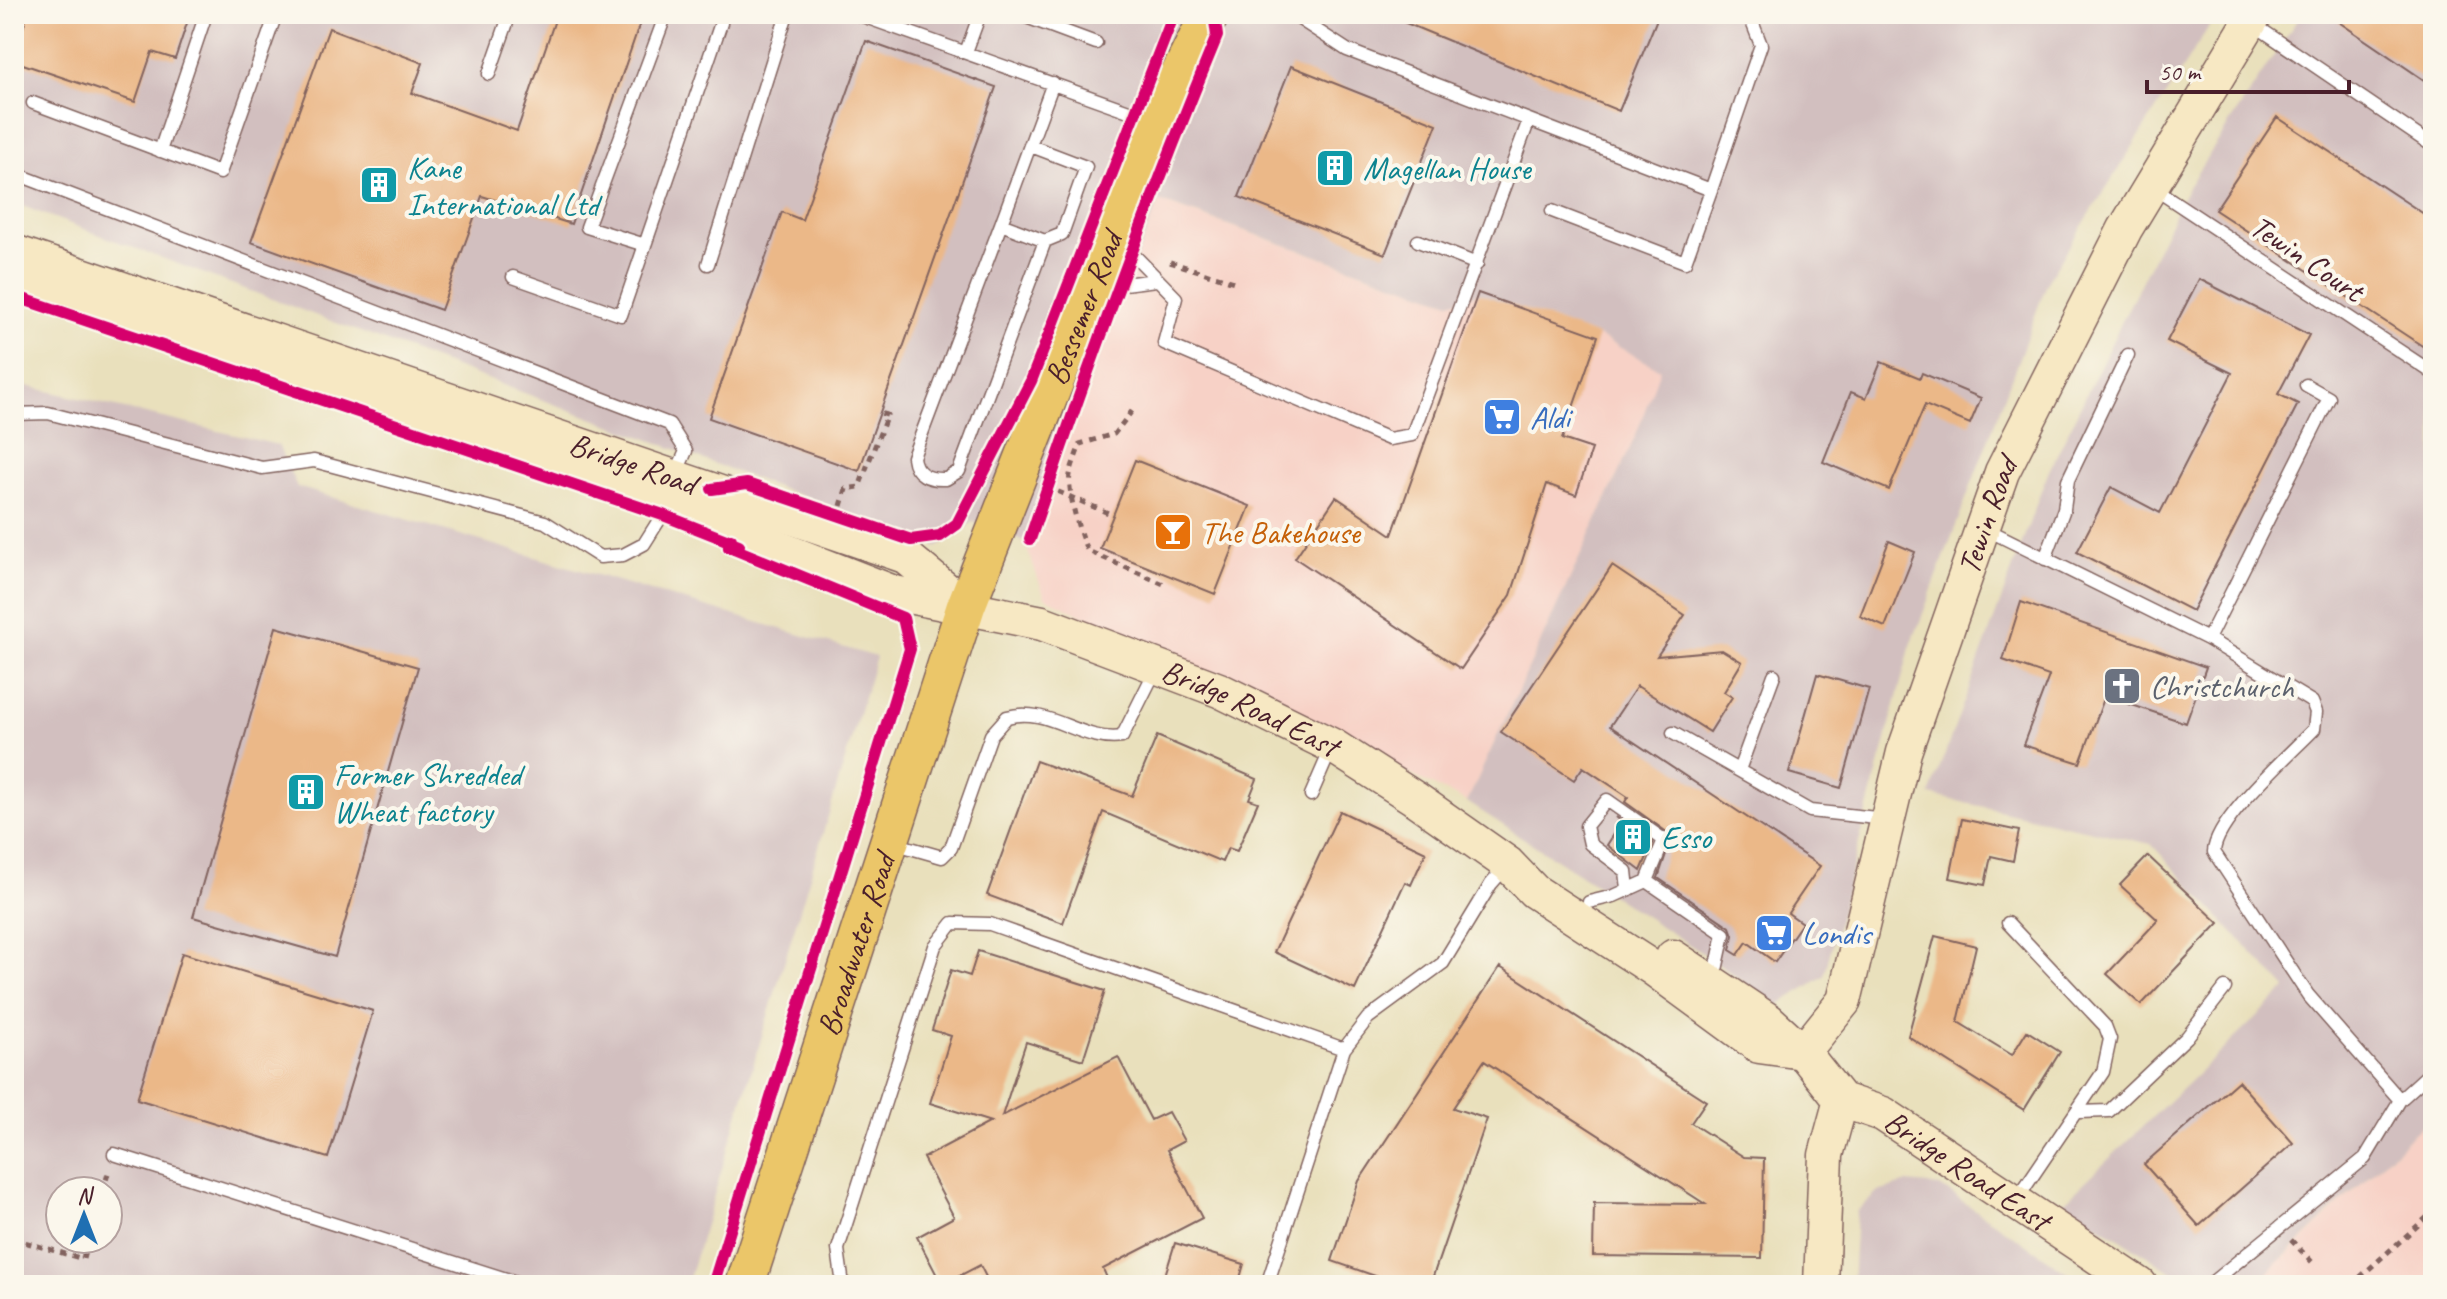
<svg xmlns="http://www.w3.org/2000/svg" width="2447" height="1299" font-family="Caveat,sans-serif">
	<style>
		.built { fill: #f7d1c6 }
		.industrial { fill: #d2bfbf; fill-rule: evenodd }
		.building { fill: #ebb888 }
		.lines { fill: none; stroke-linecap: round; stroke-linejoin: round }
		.lane-casing { stroke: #82635e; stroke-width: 15 }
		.secondary-casing { stroke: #82635e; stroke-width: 37 }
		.primary-casing { stroke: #82635e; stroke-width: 41 }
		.path { stroke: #82635e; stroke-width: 5; stroke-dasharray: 6 6; stroke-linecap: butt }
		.lane { stroke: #fff; stroke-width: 12 }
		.secondary { stroke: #f7e8c3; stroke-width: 34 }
		.primary { stroke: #ebc669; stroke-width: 38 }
		.cycleway-casing { stroke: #fbf7ec; stroke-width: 17 }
		.cycleway { stroke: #d6006c; stroke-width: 12 }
		.labels { text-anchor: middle; stroke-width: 8; stroke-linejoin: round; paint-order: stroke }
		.culture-label { font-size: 32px; fill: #0d838f; stroke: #fbf7ec; text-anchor: start }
		.street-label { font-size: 32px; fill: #4a1f2b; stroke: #fbf7ec }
		.shop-label { font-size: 32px; fill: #366cbe; stroke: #fbf7ec; text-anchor: start }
		.food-label { font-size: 32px; fill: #c56008; stroke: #fbf7ec; text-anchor: start }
		.worship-label { font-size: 32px; fill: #5b616d; stroke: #fbf7ec; text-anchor: start }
	</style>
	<rect width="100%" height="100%" fill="#fbf7ec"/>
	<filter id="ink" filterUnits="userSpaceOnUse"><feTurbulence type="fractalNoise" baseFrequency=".0125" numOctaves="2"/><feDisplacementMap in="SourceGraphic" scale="16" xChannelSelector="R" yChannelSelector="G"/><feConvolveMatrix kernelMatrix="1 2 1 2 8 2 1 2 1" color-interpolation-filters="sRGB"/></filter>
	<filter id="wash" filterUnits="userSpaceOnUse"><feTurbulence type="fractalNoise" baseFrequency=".006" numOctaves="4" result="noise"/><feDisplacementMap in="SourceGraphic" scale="32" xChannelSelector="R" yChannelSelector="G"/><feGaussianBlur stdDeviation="1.8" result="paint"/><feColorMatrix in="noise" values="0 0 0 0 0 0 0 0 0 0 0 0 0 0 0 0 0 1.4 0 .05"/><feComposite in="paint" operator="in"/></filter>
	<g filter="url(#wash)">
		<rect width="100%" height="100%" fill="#e9e0bc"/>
		<path class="built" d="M 1158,201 L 1450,302 L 1478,293 L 1598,336 L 1661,369 L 1636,435 L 1467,802 L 1045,597 L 1024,541 Z
			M 2433,1115 L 2433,1285 L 2254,1285 L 2301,1241 Z"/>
		<path class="industrial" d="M 14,14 L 2217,14 L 2049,278 L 1910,648 L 1824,976 L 1777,1006 L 1718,963 L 1467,802 L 1636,435 L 1660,369 L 1598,336 L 1479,293 L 1450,302 L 1159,201 L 1024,541 L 973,522 L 938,547 L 14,203 Z
			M 2301,14 L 2433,14 L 2433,1115 L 2254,1285 L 2194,1285 L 2063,1203 L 2286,989 L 2151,844 L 1930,795 L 2046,477 L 2186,190 Z
			M 14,383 L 278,445 L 297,487 L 876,657 L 687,1285 L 14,1285 ZM 60,1191 L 108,1191 L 108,1239 L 60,1239 Z
			M 1907,1183 L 1940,1186 L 2086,1285 L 1852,1285 L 1856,1212 L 1878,1192 Z"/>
		<g id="blocks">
			<path class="building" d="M 27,14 L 190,14 L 175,59 L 152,52 L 135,102 L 14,61 Z
				M 557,14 L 643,14 L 571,224 L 482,196 L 441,310 L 251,242 L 329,28 L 423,63 L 412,93 L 517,131 Z
				M 1384,14 L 1659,14 L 1619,111 Z
				M 2327,14 L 2433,14 L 2433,86 Z
				M 866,41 L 996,87 L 859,471 L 709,418 L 782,212 L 802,220 Z
				M 1291,66 L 1437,124 L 1385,254 L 1239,197 Z
				M 2277,117 L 2433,220 L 2433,353 L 2215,210 Z
				M 2199,279 L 2309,335 L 2278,394 L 2298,404 L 2192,611 L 2077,552 L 2111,487 L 2160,513 L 2232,373 L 2167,341 Z
				M 1478,293 L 1598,336 L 1562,439 L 1592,449 L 1576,495 L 1547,484 L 1511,595 L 1461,669 L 1295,558 L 1336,497 L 1392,535 Z
				M 1881,362 L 1920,378 L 1922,373 L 1981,398 L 1970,424 L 1925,405 L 1889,490 L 1823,462 L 1851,392 L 1866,398 Z
				M 1135,460 L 1250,506 L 1215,594 L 1100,548 Z
				M 1889,541 L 1915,552 L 1885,627 L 1860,616 Z
				M 1612,566 L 1685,615 L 1657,656 L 1722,650 L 1742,662 L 1724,692 L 1732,697 L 1710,732 L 1637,686 L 1610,726 L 1820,866 L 1788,913 L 1802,923 L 1775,962 L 1747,942 L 1738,955 L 1730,950 L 1733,935 L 1730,927 L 1658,878 L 1672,836 L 1625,802 L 1628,797 L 1583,767 L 1574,780 L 1501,732 Z
				M 2021,602 L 2206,667 L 2186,723 L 2105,696 L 2080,763 L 2023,745 L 2049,676 L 2003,660 Z
				M 276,627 L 418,667 L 335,957 L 193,917 Z
				M 1817,674 L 1869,689 L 1841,788 L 1789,773 Z
				M 1157,736 L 1257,779 L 1249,799 L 1258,802 L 1237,851 L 1228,848 L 1222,862 L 1103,812 L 1063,923 L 987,895 L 1036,761 L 1132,796 Z
				M 1340,811 L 1426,852 L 1411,885 L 1405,882 L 1355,990 L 1274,952 Z
				M 1616,817 L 1653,843 L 1641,871 L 1607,845 L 1622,822 Z
				M 1962,819 L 2019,831 L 2013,861 L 1991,856 L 1985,885 L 1950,878 Z
				M 2148,856 L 2219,923 L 2141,1005 L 2107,974 L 2158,920 L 2120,885 Z
				M 1935,936 L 1976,946 L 1958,1022 L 2012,1055 L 2027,1031 L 2060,1052 L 2024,1110 L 1908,1036 Z
				M 978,951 L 1105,991 L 1083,1060 L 1026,1042 L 1002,1116 L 1118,1057 L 1151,1120 L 1168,1112 L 1184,1141 L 1167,1150 L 1202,1218 L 1103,1269 L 1110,1285 L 990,1285 L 980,1265 L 942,1285 L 917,1237 L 954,1217 L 923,1158 L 991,1122 L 930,1103 L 951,1036 L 932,1030 L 951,970 L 970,976 Z
				M 182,953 L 373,1011 L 328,1158 L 137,1099 Z
				M 1500,967 L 1706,1101 L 1691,1123 L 1744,1157 L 1764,1158 L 1762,1258 L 1593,1256 L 1594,1203 L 1705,1204 L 1484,1061 L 1453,1108 L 1487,1119 L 1430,1285 L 1384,1285 L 1384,1279 L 1332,1261 L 1359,1181 Z
				M 2238,1081 L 2293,1143 L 2199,1226 L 2144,1164 Z
				M 1175,1243 L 1244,1264 L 1238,1285 L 1162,1285 Z"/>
		</g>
	</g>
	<g filter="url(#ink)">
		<use href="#blocks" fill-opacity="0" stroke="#82635e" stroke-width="2"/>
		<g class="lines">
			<g class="lane-casing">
				<path id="lane" d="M 666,14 L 587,227 L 645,245 L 721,23 L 719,14
					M 857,14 L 1154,120
					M 1018,14 L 1096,43
					M 1292,14 L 1347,50 L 1711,190 L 1761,45 L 1749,14
					M 2253,24 L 2433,146
					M 966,52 L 980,14
					M 489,74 L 510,14
					M 33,103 L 220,173 L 276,14
					M 1031,146 L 1086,167 L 1062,234 L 1045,241 L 1001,224 L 1053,83
					M 160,151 L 206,14
					M 14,173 L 669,424 L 686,451 L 675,476
					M 2152,187 L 2433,373
					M 1552,211 L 1685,262 L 1711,190
					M 1001,224 L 913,457 C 915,475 929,480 946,479 L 959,471 L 1045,241
					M 1120,233 L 1132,253 L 1176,298 L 1164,343 L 1389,439 L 1412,435 L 1529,120
					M 1418,241 L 1477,264
					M 708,264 L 787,14
					M 513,277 L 621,315 L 645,245
					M 1100,287 L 1156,280
					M 14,414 L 48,413 L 262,468 L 314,461 L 545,522 L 600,557 L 623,555 L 644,544 L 666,509
					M 1986,529 L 2208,639 L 2312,702 L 2316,712 L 2314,729 C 2290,754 2215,820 2214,852 L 2308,995 L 2400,1100
					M 2045,559 L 2064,509 L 2068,480 L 2128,355
					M 2208,639 L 2329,398 L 2306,385
					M 1673,733 L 1810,811 L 1886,819
					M 1739,770 L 1774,675
					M 1311,795 L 1331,749
					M 893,843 L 942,857 L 951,848 L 991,735 L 1007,717 C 1048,705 1081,743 1122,737 L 1157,667
					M 1628,889 L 1626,871 L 1590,844 L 1586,826 L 1607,800 L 1664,840 L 1647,881
					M 1589,902 L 1614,896 L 1647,881 L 1724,934 L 1714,979
					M 2008,923 L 2105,1026 L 2110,1039 L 2103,1072 L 2017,1199
					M 2079,1112 L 2109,1111 L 2187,1037 L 2225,988
					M 114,1154 L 525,1285
					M 843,1285 L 838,1249 L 935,946 L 953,923 L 990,924 L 1344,1049
					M 1267,1285 L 1344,1049 L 1368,1018 L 1443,963 L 1491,884 L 1506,867
					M 2209,1285 L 2365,1158 L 2400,1100 L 2433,1070"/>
			</g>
			<g class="secondary-casing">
				<g id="secondary">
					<path id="s1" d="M 14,252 L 905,556 L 962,603"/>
					<path id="s2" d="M 14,280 L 668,505 L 894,593 L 1042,623 L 1219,690 L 1333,746 L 1414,798 L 1508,864 L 1534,891 L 1654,969 L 1759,1046 L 1803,1052"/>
					<path id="s3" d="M 1673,957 L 1769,1021 L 1803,1052 L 1841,1100 L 1883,1114 L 2140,1285"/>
					<path id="s4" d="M 1803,1052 L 1844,1001 L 1904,752 L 2002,472 L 2125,229 L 2255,14"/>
					<path d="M 1821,1285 L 1826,1155 L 1841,1100"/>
				</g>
			</g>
			<g class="primary-casing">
				<g id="primary">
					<path id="s5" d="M 745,1285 L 966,606 L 1157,121 L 1210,14"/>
				</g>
			</g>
			<path class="path" d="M 1170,262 L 1234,282
				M 1132,411 L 1114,434 L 1080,444 C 1077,454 1072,465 1070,475 C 1067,489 1080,539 1088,551 L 1166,585
				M 1047,487 L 1113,515
				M 841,506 L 846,489 L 859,487 L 887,415 L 880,413
				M 103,1191 L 109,1170
				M 14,1239 L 83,1259 L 88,1239
				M 2291,1240 L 2314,1264
				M 2351,1285 L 2433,1212"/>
			<use href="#lane" class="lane"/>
			<use href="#secondary" class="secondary"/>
			<use href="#primary" class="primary"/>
			<g class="cycleway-casing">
				<path id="cycleway" d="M 14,296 L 663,515 L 739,545
					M 712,489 L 747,484 L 911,540 L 940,536 L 957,524 L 1031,381 L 1174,14
					M 1030,539 C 1087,369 1148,202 1217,36 L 1214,14
					M 713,1285 L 910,649 L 903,618 L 729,547 L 731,539"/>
			</g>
			<use href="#cycleway" class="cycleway"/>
		</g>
	</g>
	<defs>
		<g id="building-square" transform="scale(2)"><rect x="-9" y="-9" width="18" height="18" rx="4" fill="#0f9aa8" stroke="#fbf7ec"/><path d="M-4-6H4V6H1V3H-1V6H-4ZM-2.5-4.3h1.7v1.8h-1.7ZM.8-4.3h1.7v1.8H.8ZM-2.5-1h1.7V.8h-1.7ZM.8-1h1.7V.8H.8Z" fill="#fff"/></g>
		<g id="supermarket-square" transform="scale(2)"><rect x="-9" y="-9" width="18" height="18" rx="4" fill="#3f7fe0" stroke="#fbf7ec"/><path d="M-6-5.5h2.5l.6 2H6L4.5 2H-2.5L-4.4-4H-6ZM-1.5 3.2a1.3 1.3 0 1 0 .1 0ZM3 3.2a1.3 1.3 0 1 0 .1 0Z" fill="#fff"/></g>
		<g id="bar-square" transform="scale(2)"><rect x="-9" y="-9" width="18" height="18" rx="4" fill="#e8710a" stroke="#fbf7ec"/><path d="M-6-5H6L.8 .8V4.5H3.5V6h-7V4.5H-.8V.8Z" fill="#fff"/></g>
		<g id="church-square" transform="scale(2)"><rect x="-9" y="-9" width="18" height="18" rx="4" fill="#6b7280" stroke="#fbf7ec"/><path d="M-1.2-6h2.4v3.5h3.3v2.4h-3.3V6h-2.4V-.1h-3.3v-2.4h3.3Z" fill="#fff"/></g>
	</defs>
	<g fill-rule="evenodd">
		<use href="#building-square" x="1335" y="168"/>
		<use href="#building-square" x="379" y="185"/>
		<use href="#supermarket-square" x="1502" y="417"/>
		<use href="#bar-square" x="1173" y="532"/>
		<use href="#church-square" x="2122" y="686"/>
		<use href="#building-square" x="306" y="792"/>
		<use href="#building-square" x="1633" y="837"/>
		<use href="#supermarket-square" x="1774" y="933"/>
	</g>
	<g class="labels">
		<g class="culture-label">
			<text x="407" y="178">Kane<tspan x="407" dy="37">International Ltd</tspan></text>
			<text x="1363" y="179">Magellan House</text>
			<text x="334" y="785">Former Shredded<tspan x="334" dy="37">Wheat factory</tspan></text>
			<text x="1661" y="848">Esso</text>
		</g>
		<g class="street-label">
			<text transform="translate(2307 258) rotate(34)" y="11">Tewin Court</text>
			<text dy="11" stroke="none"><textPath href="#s5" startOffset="1034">Bessemer Road</textPath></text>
			<text dy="11" stroke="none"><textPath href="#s1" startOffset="654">Bridge Road</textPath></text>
			<text dy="11" stroke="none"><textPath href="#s4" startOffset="572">Tewin Road</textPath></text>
			<text dy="11" stroke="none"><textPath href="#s2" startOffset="1310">Bridge Road East</textPath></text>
			<text dy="11" stroke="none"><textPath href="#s5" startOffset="358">Broadwater Road</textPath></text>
			<text dy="11" stroke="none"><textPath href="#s3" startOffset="368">Bridge Road East</textPath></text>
		</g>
		<g class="shop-label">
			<text x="1530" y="428">Aldi</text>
			<text x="1802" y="944">Londis</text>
		</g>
		<g class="food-label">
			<text x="1201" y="543">The Bakehouse</text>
		</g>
		<g class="worship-label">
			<text x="2150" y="697">Christchurch</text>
		</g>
	</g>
	<rect width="2447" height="1299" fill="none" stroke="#fbf7ec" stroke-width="48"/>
	<g transform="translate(84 1215)"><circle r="38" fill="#fbf7ec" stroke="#b4a19f" stroke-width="2"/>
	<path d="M0-6L14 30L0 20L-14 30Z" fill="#1f6fb2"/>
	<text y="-12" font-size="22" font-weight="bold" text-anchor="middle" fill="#4a1f2b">N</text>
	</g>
	<path d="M2147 80v12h202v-12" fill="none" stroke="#4a1f2b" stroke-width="4"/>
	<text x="2159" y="80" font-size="24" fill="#4a1f2b" stroke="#fbf7ec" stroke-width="6" paint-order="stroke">50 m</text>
</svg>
